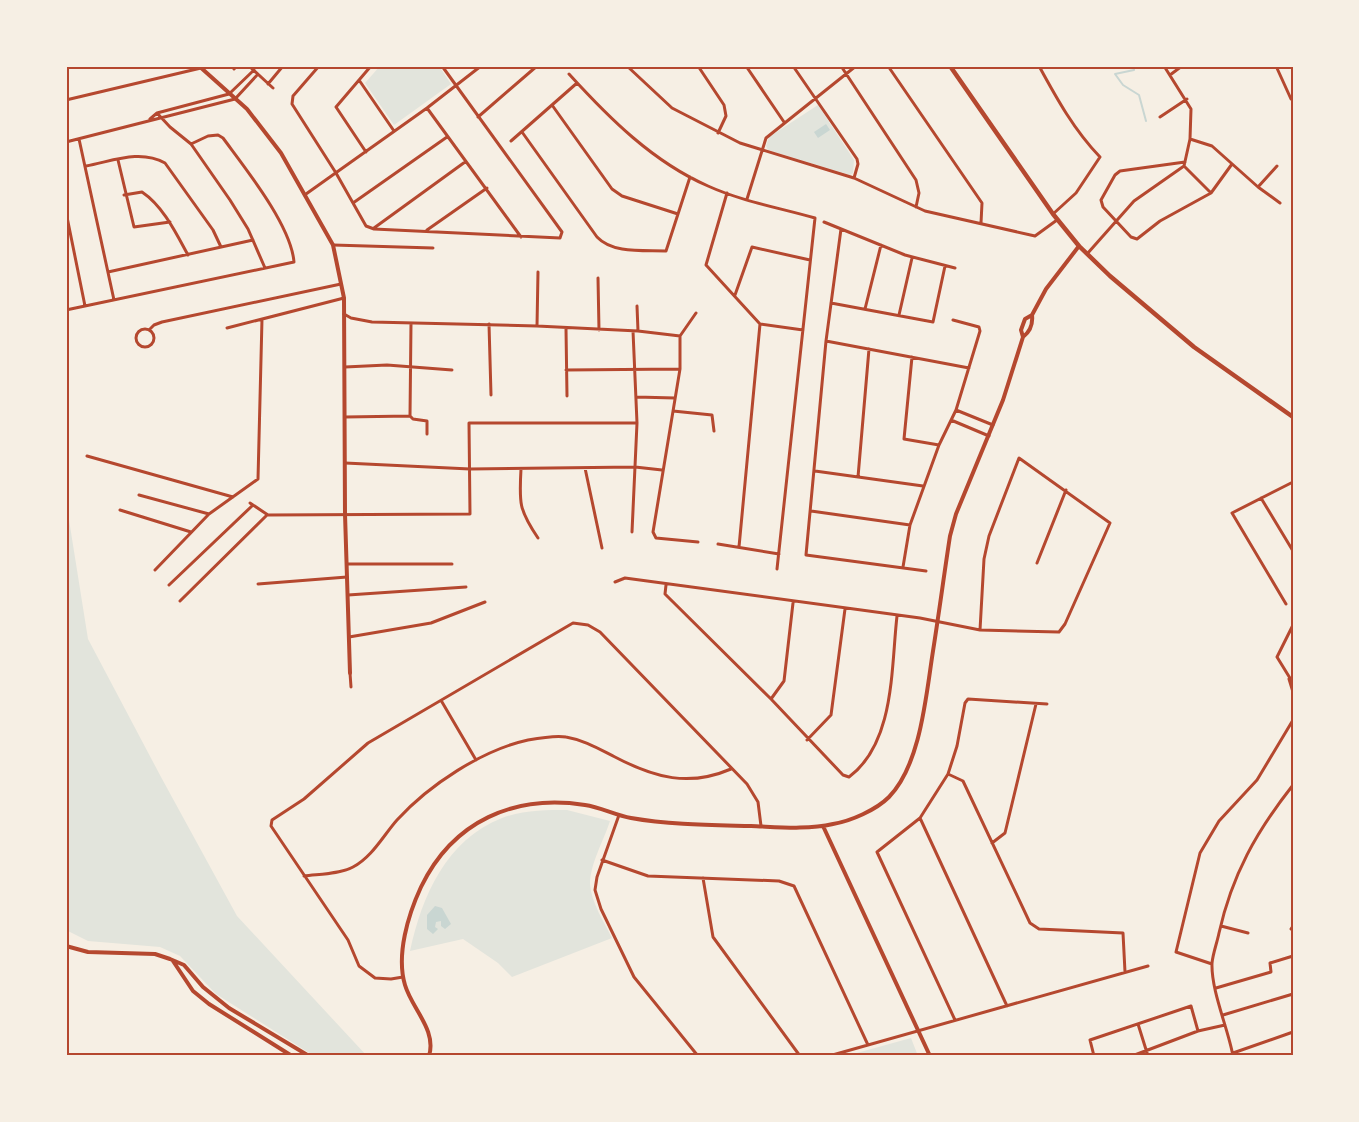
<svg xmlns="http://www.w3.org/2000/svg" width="1359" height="1122" font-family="'Zilla Slab',serif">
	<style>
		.green { fill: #e2e4dc }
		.water { fill: #c9d6d2 }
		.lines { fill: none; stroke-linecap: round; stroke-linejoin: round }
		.stream { stroke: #c9d6d2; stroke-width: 2 }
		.minor { stroke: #b5482f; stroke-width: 3 }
		.tertiary { stroke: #b5482f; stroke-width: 4 }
		.secondary { stroke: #b5482f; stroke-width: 4.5 }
		.neatline { fill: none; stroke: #b5482f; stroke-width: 2 }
	</style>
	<rect width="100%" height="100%" fill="#f6efe4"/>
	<path class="green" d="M 380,66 L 439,66 L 451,84 L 394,125 L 365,83 Z
		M 818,105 L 854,160 L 853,173 L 850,175 L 768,150 L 766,146 L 769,137 Z
		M 66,501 L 88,639 L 161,777 L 237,916 L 367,1056 L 314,1056 L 216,994 L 180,956 L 160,947 L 88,941 L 66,930 Z
		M 567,810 L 610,821 C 604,840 590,864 590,884 C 591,902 604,922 612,938 L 512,977 L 498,963 L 463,939 L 410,951 C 422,896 446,840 502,818 C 523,810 546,810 567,810 Z
		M 911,1038 L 918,1056 L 846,1056 Z"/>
	<path class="water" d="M 826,124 L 830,130 L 818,138 L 814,132 Z
		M 435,906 L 442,908 L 451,924 L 445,929 L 441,926 L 441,921 L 436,922 L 435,927 L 438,929 L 433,934 L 427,929 L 427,915 Z"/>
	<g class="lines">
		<path class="stream" d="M 1134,66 L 1134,70 L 1115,74 L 1123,85 L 1139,95 L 1146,121"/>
		<path class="minor" d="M 249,66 L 273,88
			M 319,66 L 293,96 L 292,104 L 336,173 L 366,226 L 374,229 L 560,238 L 562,232 L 442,66
			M 627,66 L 672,108 L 740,143 L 854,178 L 925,211 L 1035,236 L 1057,220
			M 698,66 L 724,105 L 726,116 L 718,133
			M 746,66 L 784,122
			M 793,66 L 857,159 L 858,164 L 854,178
			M 841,66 L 916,180 L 919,193 L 916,207
			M 888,66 L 982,203 L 981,223
			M 1039,66 C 1057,99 1074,130 1100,157 L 1076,193 L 1053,214
			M 1276,66 L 1291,99
			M 234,69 L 237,66
			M 569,74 C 609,118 653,162 708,186 C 741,201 780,208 815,218 L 777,569
			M 1170,75 L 1182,66
			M 359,80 L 394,131
			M 268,84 L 283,66
			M 66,100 L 201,68
			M 552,105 L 612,189 L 622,196 L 678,214
			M 427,108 L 521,237
			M 157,113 L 170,127 L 191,144 L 230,200 L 248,229 L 265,268
			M 478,117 L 537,66
			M 1160,117 L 1187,99
			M 150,119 L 157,113 L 229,94 L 254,70
			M 522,132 L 597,237 C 613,254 644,250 666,251 L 690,177
			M 79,139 L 114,300
			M 1190,139 L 1212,146 L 1258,187 L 1280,203
			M 511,141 L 577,83
			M 66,142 L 235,99 L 258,74
			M 366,152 L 336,107 L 371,66
			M 118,160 L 134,227 L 170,222
			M 1185,162 L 1120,171 L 1115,175 L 1101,200 L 1103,207 L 1131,237 L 1137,239 L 1160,221 L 1211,193 L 1232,164
			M 86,166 C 113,161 140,149 165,163 L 213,230 L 221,247
			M 1184,166 L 1210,192
			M 1258,187 L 1277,166
			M 727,193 L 706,265 L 760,324 L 739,547
			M 306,194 L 427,108 L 481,66
			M 124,195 L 142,192 C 163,206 176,233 188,255
			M 747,199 L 766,138 L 856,66
			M 353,203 L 447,137
			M 66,212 L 85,306
			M 824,222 L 905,255 L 955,268
			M 374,228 L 465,162
			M 841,229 L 826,341 L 806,555 L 926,571
			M 427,230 L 487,188
			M 333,245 L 433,248
			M 1087,254 L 1134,201 L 1184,166 L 1190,139 L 1191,109 L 1164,66
			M 108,272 L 253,240
			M 598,278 L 599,330
			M 735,295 L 752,247 L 810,260
			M 831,303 L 933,322 L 945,266
			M 637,306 L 638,331
			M 865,309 L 881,245
			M 66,310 L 294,262 C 291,225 245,168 223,138 L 218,135 L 208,136 L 191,144
			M 696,313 L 680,336 L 680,369 L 653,532 L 656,538 L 698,542
			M 344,314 L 351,318 L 372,322 L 537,326 L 638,331 L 680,336
			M 899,315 L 912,258
			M 489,324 L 491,395
			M 760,324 L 803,330
			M 537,326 L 538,272
			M 227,328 L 344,298
			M 566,329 L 567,396
			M136 338a9 9 0 1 1 18 0a9 9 0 1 1-18 0Z
			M 149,330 L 154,325 L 162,322 L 341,284
			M 826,341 L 969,368
			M 912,357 L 904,439 L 939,445
			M 345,367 L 387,365 L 452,370
			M 566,370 L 680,369
			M 636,397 L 675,398
			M 956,410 L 993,425
			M 673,411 L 712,415 L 714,431
			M 410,416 L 411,323
			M 345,417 L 410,416 L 413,419 L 427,421 L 427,434
			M 951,420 L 989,436
			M 87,456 L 233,497
			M 345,463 L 470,469 L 635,467 L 662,470
			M 585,468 L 602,548
			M 521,469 C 519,503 519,510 538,538
			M 815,471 L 923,486
			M 858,477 L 869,349
			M 139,495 L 209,514
			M 1261,498 L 1293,551
			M 250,503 L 268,515 L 470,514 L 469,423 L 637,423
			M 120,510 L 191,532
			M 811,511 L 910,525
			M 632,532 L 637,423 L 633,331
			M 718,544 L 779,554
			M 1037,563 L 1066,490
			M 347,564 L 452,564
			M 903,567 L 910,525 L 939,445 L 956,410 L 980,331 L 979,327 L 953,320
			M 155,570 L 209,514 L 258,479 L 262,319
			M 615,582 L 625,578 L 920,618 L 980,630 L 1059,632 L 1065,624 L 1110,523 L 1019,458 L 989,536 L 984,559 L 980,630
			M 258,584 L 347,577
			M 169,585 L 253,505
			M 666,585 L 665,594 L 771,699 L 843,775 L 849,777 C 895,743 891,668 897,616
			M 348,595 L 466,587
			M 180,601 L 267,515
			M 1286,604 L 1232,513 L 1293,482
			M 1293,625 L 1277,657 L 1293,683
			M 349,637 L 431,623 L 485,602
			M 350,673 L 351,687
			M 1289,679 L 1293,692
			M 771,699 L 784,681 L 793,603
			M 442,702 L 476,760
			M 807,740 L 831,715 L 845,609
			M 948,774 L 963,781 L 1030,923 L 1039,929 L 1123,933 L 1125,972
			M 619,815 L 597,877 L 595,890 L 601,909 L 634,977 L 698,1056
			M 920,818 L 1007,1006
			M 992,843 L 1005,833 L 1036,704
			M 602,860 L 648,876 L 779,881 L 794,886 L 868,1045
			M 304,876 C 319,874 340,874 353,867 C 372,857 383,836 397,820 C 429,785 482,750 528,740 C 539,738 556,735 566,737 C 584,740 599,749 615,757 C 655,778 689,787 731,769
			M 703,878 L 713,937 L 800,1056
			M 1221,926 L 1248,933
			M 1291,929 L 1293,926
			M 1212,964 L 1176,952 L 1200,853 L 1219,821 L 1257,780 L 1293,720
			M 403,977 L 391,979 L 375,978 L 359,966 L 348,940 L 271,826 L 272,820 L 304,799 L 368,743 L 573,623 L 588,625 L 600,632 L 747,784 L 758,802 L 761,826
			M 1216,988 L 1271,972 L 1270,963 L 1293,956
			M 1223,1015 L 1293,994
			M 955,1020 L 877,852 L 920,818 L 948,774 L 957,746 L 965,703 L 968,699 L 1047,704
			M 1138,1024 L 1148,1056
			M 1233,1053 L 1293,1032
			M 829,1056 L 1148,966
			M 1094,1056 L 1090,1040 L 1191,1006 L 1198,1031
			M 1132,1056 L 1198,1031 L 1225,1025
			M 1233,1056 C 1228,1028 1211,991 1212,963 C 1213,953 1217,943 1219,933 C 1232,875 1256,832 1293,785"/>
		<path class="tertiary" d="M 199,66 L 247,109 L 281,153 L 333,245 L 344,298 L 345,514 L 350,673
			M 1023,337 L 1021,330 L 1025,319 L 1032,315 L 1046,289 L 1079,246
			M 823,826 L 930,1056
			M 66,946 L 88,952 L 155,954 L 170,959 L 184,965 L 203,987 L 229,1008 L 309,1056
			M 173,961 L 193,991 L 209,1004 L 292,1056
			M 429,1056 C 437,1030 412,1009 405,985 C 396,955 408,915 421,887 C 453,821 514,794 585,805 C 600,807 615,815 631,818 C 670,825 712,825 751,826 C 778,827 807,830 833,824 C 851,821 876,810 889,797 C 921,764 926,695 933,651 C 939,613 944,575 950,536 L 956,514 L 1003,400 L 1023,337 C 1031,331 1033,324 1032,315"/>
		<path class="secondary" d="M 950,66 L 1053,214 L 1079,246 L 1110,276 L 1194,347 L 1293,417"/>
	</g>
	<rect width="1359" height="1122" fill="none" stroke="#f6efe4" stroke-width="135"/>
	<rect x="68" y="68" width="1224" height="986" class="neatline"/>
</svg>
